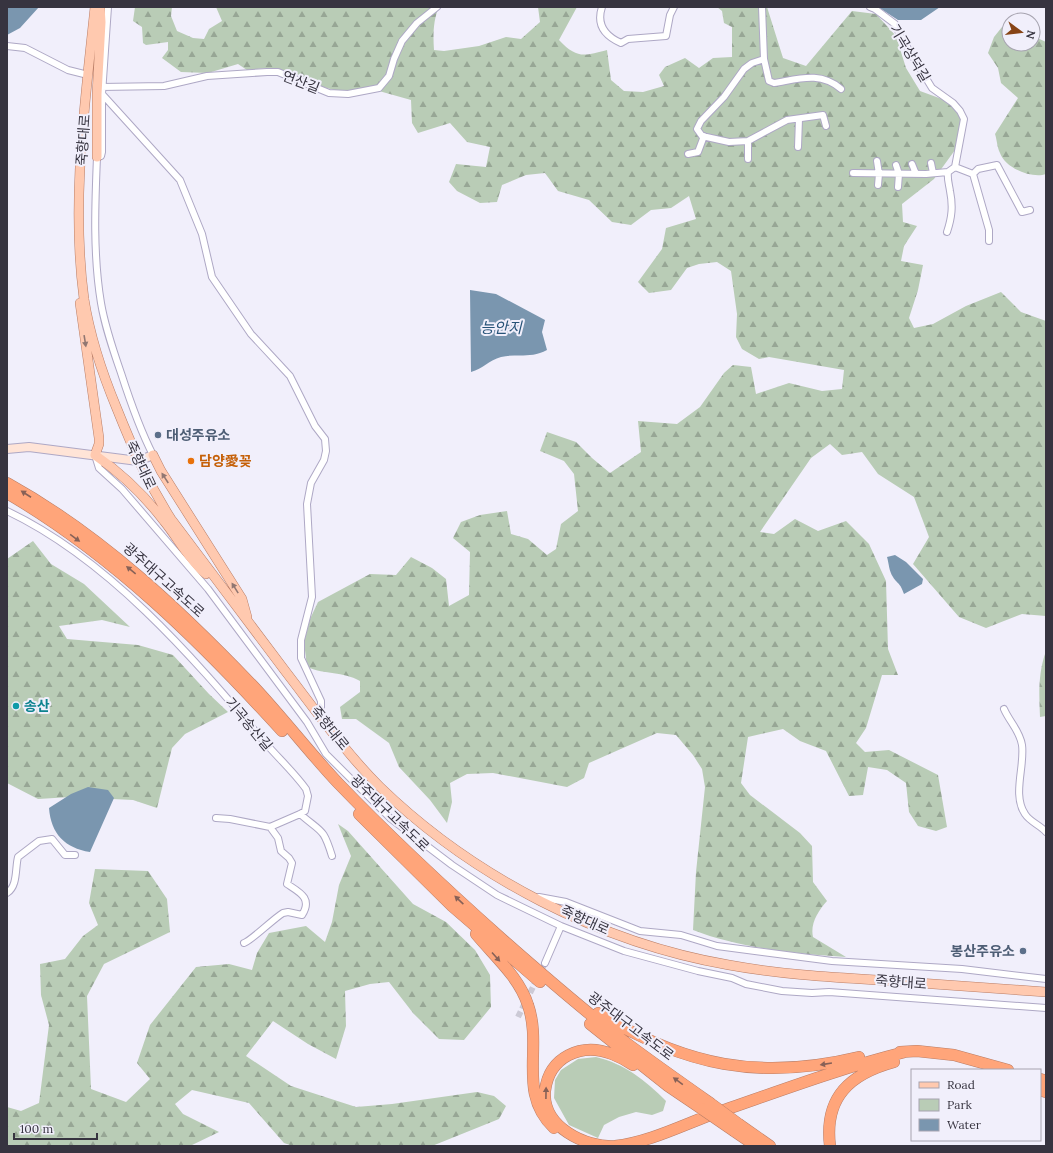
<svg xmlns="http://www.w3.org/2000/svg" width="1053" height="1153" font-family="Lora,'Noto Sans KR',serif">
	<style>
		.green { fill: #b9ccb6 }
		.forest { fill: url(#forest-firs) }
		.water { fill: #7a96af }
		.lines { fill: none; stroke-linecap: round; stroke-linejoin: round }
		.street-tunnel { stroke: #cccad6; stroke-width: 6; stroke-dasharray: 6 3; stroke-linecap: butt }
		.street-casing { stroke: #aea8c5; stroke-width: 8 }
		.secondary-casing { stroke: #aea8c5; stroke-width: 10 }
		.primary-casing { stroke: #b97d66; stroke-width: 10 }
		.highway-casing { stroke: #b97d66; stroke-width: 12 }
		.street { stroke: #fff; stroke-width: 6 }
		.secondary { stroke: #ffe4d7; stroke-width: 8 }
		.primary { stroke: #ffc9af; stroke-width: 9 }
		.highway { stroke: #ffa57a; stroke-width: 11 }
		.highway-bridge-casing { stroke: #b97d66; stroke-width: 12; stroke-linecap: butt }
		.highway-bridge { stroke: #ffa57a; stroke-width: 11 }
		.oneway { fill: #917772 }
		.oneway2 { fill: #876157 }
		.service-dot { fill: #5c6f8a; stroke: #f1effb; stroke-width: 1.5 }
		.food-dot { fill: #e8710a; stroke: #f1effb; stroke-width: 1.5 }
		.culture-dot { fill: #0f9aa8; stroke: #f1effb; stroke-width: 1.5 }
		.labels { text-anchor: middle; stroke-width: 4; stroke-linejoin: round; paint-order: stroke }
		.street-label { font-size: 14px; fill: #373440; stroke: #f1effb }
		.service-label { font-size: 14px; font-weight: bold; fill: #4e5e75; stroke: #f1effb; text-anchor: start }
		.food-label { font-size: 14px; font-weight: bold; fill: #c56008; stroke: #f1effb; text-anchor: start }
		.culture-label { font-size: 14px; font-weight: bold; fill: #0d838f; stroke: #f1effb; text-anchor: start }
		.water-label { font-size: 15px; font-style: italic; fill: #275378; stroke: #f1effb }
	</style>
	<defs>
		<pattern id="forest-firs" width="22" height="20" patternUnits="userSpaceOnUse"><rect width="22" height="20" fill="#b9ccb6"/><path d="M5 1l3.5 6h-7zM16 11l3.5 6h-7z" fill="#97a695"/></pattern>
	</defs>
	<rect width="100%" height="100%" fill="#f1effb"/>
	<path class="green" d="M 596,1057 C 625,1064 645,1080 666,1101 L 663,1111 L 652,1115 L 636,1112 L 619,1117 L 604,1125 L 598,1138 L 569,1125 L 554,1098 L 555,1080 L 561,1070 L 578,1059 Z"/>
	<path class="forest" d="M 135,7 L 172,7 L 171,16 L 177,31 L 193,38 L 204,39 L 209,29 L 222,21 L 216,7 L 439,7 C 433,20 433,36 434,50 L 444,51 L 479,46 L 506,37 L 521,39 L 540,22 L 538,7 L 577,7 L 559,40 C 577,59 584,56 607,50 L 611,80 L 624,91 L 643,92 L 664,86 L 659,75 L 665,67 L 685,58 L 699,68 L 713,58 L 732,57 L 732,27 L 724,23 L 722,11 L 717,7 L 767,7 L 783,58 L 806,66 L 852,11 L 876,14 L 896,36 L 906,68 L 920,91 L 950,102 L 962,120 L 955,150 L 934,179 L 902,204 L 903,222 L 917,226 L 904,246 L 901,261 L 923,265 L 918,290 L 909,318 L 914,328 L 933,324 L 966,306 L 1001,292 L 1021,312 L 1046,321 L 1046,616 L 1022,614 L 986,628 L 959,617 L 913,564 L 929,537 L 914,497 L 878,474 L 862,452 L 842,455 L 830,444 L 811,458 L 760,532 L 774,534 L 795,519 L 818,531 L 846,521 L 869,544 L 886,581 L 888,649 L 898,675 L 882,675 L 866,728 L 856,743 L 865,752 L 889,750 L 938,775 L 947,827 L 936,831 L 918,826 L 909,812 L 906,783 L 887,770 L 868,767 L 863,795 L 849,796 L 826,751 L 800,741 L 783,729 L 748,737 L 741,783 L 750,795 L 800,833 L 812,846 L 813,882 L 827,901 C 818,911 810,924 813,937 L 846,957 C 797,954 739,948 693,930 L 696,872 L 705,787 L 702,769 L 693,755 L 676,735 L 657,733 L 589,763 L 584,778 L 567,787 L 493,773 L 467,774 L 450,783 L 452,802 L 447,823 L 430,800 L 399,767 L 389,743 L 356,719 L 342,719 L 340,707 L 360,692 L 360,681 C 342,671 326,675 307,667 L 304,642 L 310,619 L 318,602 L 370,574 L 396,575 L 411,557 L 432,568 L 446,579 L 449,606 L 469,595 L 470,552 L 453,538 L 461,522 L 480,515 L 507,511 L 511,534 L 528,539 L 547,555 L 556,549 L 561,524 L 578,511 L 574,474 L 564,461 L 540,451 L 547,432 L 576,442 L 592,458 L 610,473 L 641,452 L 638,421 L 677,424 L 700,407 L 724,373 L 733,365 L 751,367 L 756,394 L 789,383 L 822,391 L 842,389 L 844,370 L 769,357 L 759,359 L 742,349 L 736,337 L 737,314 L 731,271 L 717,262 L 699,264 L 687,268 L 671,290 L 649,293 L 638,282 L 662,249 L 666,228 L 696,219 L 689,196 L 671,208 L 651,210 L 631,225 L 612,222 L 589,200 L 558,191 L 545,173 L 526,175 L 502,185 L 497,202 L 480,203 L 457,191 L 449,182 L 456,164 L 486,167 L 490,147 L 467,142 L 450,123 L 418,133 L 412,123 L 411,100 L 379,91 L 334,90 L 316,85 L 300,75 L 268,68 L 247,70 L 238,64 L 208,73 L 181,72 L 162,58 L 168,50 L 168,42 L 146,45 L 143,43 L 142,27 L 133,21 Z
		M 1002,27 L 1009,29 L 1009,44 L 1033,44 L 1033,36 L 1046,42 L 1046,174 C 1032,179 1005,168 1000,153 C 997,147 997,140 995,134 L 1018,98 L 1001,83 L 998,68 L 988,53 L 994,37 Z
		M 33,541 L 51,564 L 84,584 L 130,627 L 102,620 L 59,626 L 67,639 L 138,645 L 173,655 L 209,694 L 228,712 L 185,734 L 172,748 L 157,808 L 133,800 L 71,797 L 38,799 L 7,783 L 7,559 Z
		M 1046,651 L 1046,716 L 1040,717 C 1039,694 1038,673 1046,651 Z
		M 338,824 L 348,831 L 413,904 L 446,922 L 475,950 L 490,975 L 491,1007 L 464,1040 L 439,1039 L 413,1013 L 389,982 L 370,984 L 345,991 L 346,1026 L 336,1059 L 308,1044 L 273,1021 L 246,1056 L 291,1086 L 356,1107 L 392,1104 L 477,1092 L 494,1096 L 506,1106 L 499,1119 L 432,1146 L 293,1146 L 284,1143 L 249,1103 L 192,1090 L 175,1104 L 183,1114 L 219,1132 L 190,1146 L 7,1146 L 7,1107 L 21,1111 L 39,1103 L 49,1025 L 41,995 L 40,964 L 65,959 L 83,936 L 98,925 L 89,903 L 95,869 L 148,871 L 167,899 L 170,932 L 104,964 L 87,996 L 91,1089 L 126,1102 L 150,1079 L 137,1063 L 150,1025 L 196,967 L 229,964 L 252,970 L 257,953 L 269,933 L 306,926 L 325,942 L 332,922 L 339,885 L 351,856 Z"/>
	<path class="water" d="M 7,7 L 39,7 L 20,28 L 7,35 Z
		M 878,7 L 940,7 L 921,20 L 898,20 Z
		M 470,290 L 496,294 L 545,320 L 542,332 L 547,350 C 531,359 518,353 501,357 C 489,360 483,369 471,372 Z
		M 895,555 L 906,562 L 923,579 L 922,584 L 904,594 C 900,582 898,585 893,577 C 889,571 889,564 887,557 Z
		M 88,787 L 108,790 L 114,798 L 90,852 C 65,848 51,834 49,808 L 71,794 Z"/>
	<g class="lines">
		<path class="street-tunnel" d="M 518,1017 L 545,963"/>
		<g class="street-casing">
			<path id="street" d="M 108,7 L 102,94 L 102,152 L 101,156 L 97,157 C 95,205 93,255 101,303 C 105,327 113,350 121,373 C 130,401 139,428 153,455
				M 602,7 C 596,25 605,36 621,43 L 628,39 L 666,36 L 670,15 L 674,7
				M 762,7 L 764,59 L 752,63 L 744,69 L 724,97 L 701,121 L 697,129 L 702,136 L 729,142 L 748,141 L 787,120 L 823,115 L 826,126
				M 870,7 L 875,9 L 895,24 L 901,37 L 932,88 L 953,103 L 960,111 L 964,119 L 955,167
				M 7,46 L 25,48 L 68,70 L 88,75
				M 764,59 L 769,81 L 774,83 C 799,79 820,71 841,89
				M 101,87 L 164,86 L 207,76 L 267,72 L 278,72 L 329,93 L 348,94 L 379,88 L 389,76 L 394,59 L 402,41 L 417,23 L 437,7
				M 102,94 L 180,180 L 202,234 L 212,277 L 251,334 L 290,376 L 315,426 L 325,439 L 326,451 L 324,460 L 311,483 L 307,504 L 312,597 L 301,640 L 301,658 L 321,701 L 321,718
				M 748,141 L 748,159
				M 798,147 L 799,119
				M 688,154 L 698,152 L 704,136
				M 877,161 L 879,174 L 878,185
				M 931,163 L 933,173
				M 912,164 L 916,174
				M 896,165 L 899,174 L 898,187
				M 955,167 L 973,174 L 989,230 L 989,241
				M 853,173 L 926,174 L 948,172 L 955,167
				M 973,174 L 978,169 L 997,165 L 1022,212 L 1030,210
				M 947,232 C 952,217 953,206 950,191 C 949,184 947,179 948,172
				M 95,455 L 99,468 L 122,489 L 208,589 L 307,722 L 326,754 L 390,818 L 452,865 L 497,895 L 561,926 L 624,951 L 698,971 L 732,978 L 746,984 L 782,991 L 812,993 L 829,992 L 1046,1008
				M 7,511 C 108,559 191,655 262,739 C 276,756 293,771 306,789 L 308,796 L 305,811 L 300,814 L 270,827 L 278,838 L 281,851 L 289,858 L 292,863 L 287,884 C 299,892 313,898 302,915 L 288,912 L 283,913 C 273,919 251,941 244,943
				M 1004,709 C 1009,721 1020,731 1022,745 C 1025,766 1012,795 1025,814 C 1030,822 1040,825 1046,832
				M 300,814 C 322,833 323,827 332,856
				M 216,818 L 230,819 L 270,827
				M 7,893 C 18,886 15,868 18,857 L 39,841 L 52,839 L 65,855 L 75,855
				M 539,897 L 566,902 L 640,931 L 681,935 L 717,946 L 832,961 L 962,969 L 1046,979
				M 545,963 L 561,926"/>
		</g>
		<g class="secondary-casing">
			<path id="secondary" d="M 7,449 L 29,447 L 138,461 L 153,455"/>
		</g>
		<g class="primary-casing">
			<path id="primary" d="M 95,7 C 85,103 71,202 84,299 C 90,337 102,373 117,409 C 133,449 148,483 171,519 C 209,570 248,621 286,672 C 316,711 345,752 380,787 C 473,877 601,943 729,965 C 778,974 827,977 877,980 C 933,984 990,988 1046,992
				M 97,157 L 97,94 L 101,22 L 100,7
				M 80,303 L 99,438 L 99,444 L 95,455 C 121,473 145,496 164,521 C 178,538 189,560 206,574
				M 153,455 L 161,471 L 242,599 L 247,617"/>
		</g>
		<g class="highway-casing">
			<path id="highway" d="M 7,483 C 101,535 180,610 254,687 C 283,718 309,752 338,783 C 390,837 446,889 502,939 C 544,976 585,1012 629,1045 C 656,1065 683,1084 710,1103
				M 7,493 C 113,555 200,641 282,731
				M 359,814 L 452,906 L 540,982
				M 476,934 C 495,957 519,977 528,1005 C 543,1048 517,1093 554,1128
				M 598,1013 C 685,1066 760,1081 859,1057
				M 590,1024 L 668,1086 L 702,1109
				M 900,1052 L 917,1051 L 954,1055 L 1008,1070
				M 633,1065 C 627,1061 620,1057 612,1054 C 581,1042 549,1057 545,1091 C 542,1127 586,1148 615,1146 C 647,1143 683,1125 713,1114 C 777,1092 840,1068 905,1052
				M 1040,1079 L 1046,1081
				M 1040,1090 L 1046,1092
				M 740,1125 L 770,1146
				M 734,1131 L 756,1146
				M 830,1146 C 824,1097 850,1074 894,1062"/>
		</g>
		<use href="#street" class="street"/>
		<use href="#secondary" class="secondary"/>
		<use href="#primary" class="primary"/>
		<use href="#highway" class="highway"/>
		<g class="highway-bridge-casing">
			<path id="highway-bridge" d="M 710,1103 L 740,1125
				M 702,1109 L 734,1131"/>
		</g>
		<use href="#highway-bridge" class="highway-bridge"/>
	</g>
	<defs><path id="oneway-solid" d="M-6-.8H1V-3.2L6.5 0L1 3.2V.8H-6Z"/></defs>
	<g class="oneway">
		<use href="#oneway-solid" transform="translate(85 341) rotate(81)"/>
		<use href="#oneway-solid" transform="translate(165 478) rotate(-123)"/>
		<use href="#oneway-solid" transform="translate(235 588) rotate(-122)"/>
	</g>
	<g class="oneway2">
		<use href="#oneway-solid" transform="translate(26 494) rotate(-147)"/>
		<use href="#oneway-solid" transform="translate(75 538) rotate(36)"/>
		<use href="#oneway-solid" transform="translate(131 570) rotate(-141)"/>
		<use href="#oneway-solid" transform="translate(459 900) rotate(-137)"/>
		<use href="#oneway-solid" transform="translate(496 957) rotate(48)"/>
		<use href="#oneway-solid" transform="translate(826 1064) rotate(171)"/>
		<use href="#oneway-solid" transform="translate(678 1081) rotate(-144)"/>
		<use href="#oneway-solid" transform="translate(546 1093) rotate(-89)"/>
	</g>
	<g class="service-dot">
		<circle cx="158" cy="435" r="4"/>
		<circle cx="1023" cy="951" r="4"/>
	</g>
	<circle class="food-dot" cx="191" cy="461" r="4"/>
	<circle class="culture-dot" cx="16" cy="706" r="4"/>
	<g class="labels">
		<g class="street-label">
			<text transform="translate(910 53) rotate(59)" y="5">기곡상덕길</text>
			<text transform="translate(301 82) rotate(21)" y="5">연산길</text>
			<text transform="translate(83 140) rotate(-86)" y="5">죽향대로</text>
			<text transform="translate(141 465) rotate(65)" y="5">죽향대로</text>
			<text transform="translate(164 580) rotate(42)" y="5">광주대구고속도로</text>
			<text transform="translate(249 724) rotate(50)" y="5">기곡송산길</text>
			<text transform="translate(330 728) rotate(51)" y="5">죽향대로</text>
			<text transform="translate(390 813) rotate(44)" y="5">광주대구고속도로</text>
			<text transform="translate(585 920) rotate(24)" y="5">죽향대로</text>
			<text transform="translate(901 982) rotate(4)" y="5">죽향대로</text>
			<text transform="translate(631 1026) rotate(37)" y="5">광주대구고속도로</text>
		</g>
		<g class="service-label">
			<text x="166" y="440">대성주유소</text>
			<text x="1015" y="956" text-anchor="end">봉산주유소</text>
		</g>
		<g class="food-label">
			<text x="199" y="466">담양愛꽂</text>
		</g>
		<g class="culture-label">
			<text x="24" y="711">송산</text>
		</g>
		<g class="water-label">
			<text x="501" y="333">능안지</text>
		</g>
	</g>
	<rect width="1053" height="1153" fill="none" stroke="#373440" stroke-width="16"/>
	<rect x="911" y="1069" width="130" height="72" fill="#f1effb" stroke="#a7a4b0"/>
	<rect x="919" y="1082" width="20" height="6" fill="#ffc9af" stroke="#a7a4b0"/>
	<text x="947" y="1089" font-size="12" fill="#373440">Road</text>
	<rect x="919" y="1099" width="20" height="12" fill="#b9ccb6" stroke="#a7a4b0"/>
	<text x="947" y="1109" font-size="12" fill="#373440">Park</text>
	<rect x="919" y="1119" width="20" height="12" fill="#7a96af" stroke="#a7a4b0"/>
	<text x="947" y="1129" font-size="12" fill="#373440">Water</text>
	<g transform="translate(1021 32) rotate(105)"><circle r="19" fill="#f1effb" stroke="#a7a4b0"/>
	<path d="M0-3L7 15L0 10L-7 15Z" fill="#874416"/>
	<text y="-6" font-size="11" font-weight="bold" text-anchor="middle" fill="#373440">N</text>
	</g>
	<path d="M14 1133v6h83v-6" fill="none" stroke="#373440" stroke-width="2"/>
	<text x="20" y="1133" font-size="12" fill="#373440" stroke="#f1effb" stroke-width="3" paint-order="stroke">100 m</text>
</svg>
